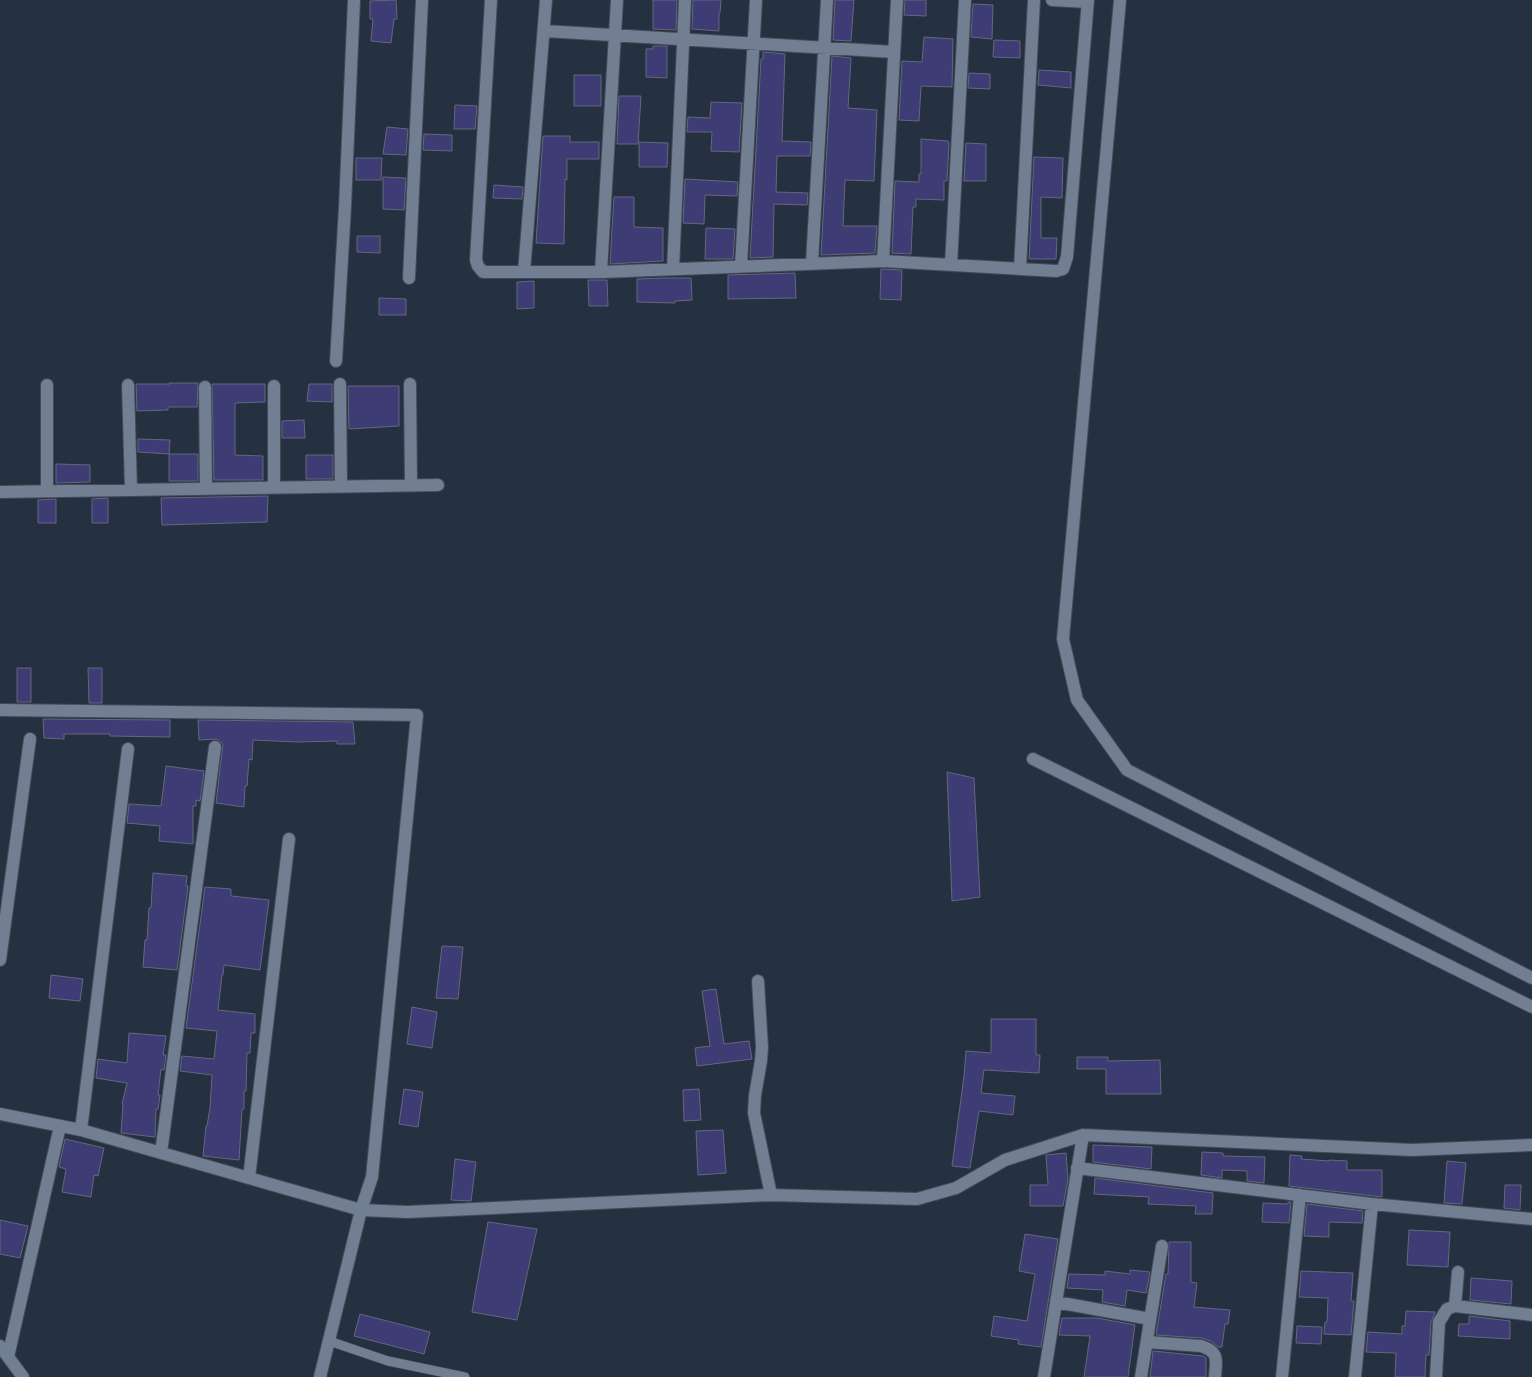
<svg xmlns="http://www.w3.org/2000/svg" width="1532" height="1377" font-family="Poppins,sans-serif">
	<style>
		.building { fill: #3d3c74; stroke: #66677c }
		.lines { fill: none; stroke-linecap: round; stroke-linejoin: round }
		.lane-casing { stroke: #424b59; stroke-width: 10 }
		.street-casing { stroke: #424b59; stroke-width: 14 }
		.lane { stroke: #727e91; stroke-width: 9 }
		.street { stroke: #727e91; stroke-width: 12 }
	</style>
	<rect width="100%" height="100%" fill="#253040"/>
	<path class="building" d="M 396,0 L 397,19 L 394,19 L 391,43 L 371,41 L 373,19 L 370,19 L 370,1 Z
		M 653,0 L 677,0 L 676,30 L 653,29 Z
		M 693,0 L 721,0 L 720,13 L 719,13 L 719,31 L 692,29 Z
		M 835,0 L 854,0 L 851,41 L 833,40 Z
		M 905,0 L 926,0 L 926,16 L 904,15 Z
		M 973,4 L 993,5 L 992,39 L 971,37 Z
		M 924,37 L 953,39 L 952,87 L 921,86 L 919,121 L 899,120 L 902,61 L 922,62 Z
		M 994,40 L 1020,41 L 1020,58 L 993,57 Z
		M 653,46 L 667,46 L 667,78 L 646,77 L 646,49 L 653,49 Z
		M 763,52 L 785,54 L 782,141 L 811,142 L 810,156 L 777,156 L 776,192 L 808,193 L 807,205 L 774,204 L 773,257 L 750,258 L 761,59 L 763,59 Z
		M 832,56 L 851,58 L 848,108 L 877,110 L 874,181 L 845,180 L 843,226 L 877,226 L 875,253 L 821,255 Z
		M 1039,70 L 1071,72 L 1071,88 L 1038,85 Z
		M 969,73 L 990,74 L 990,89 L 968,88 Z
		M 574,75 L 601,75 L 601,106 L 574,106 Z
		M 619,96 L 641,96 L 638,144 L 617,144 Z
		M 711,102 L 742,103 L 739,152 L 711,151 L 712,132 L 687,132 L 688,117 L 710,118 Z
		M 455,105 L 477,106 L 475,129 L 454,129 Z
		M 387,127 L 408,129 L 406,155 L 383,154 Z
		M 424,134 L 452,135 L 452,151 L 423,150 Z
		M 543,136 L 570,136 L 570,142 L 599,142 L 599,159 L 567,159 L 567,180 L 565,179 L 564,244 L 536,243 Z
		M 921,139 L 948,141 L 949,143 L 947,181 L 944,181 L 944,200 L 916,199 L 916,207 L 913,207 L 911,254 L 892,253 L 895,181 L 919,182 L 919,174 L 921,174 Z
		M 639,142 L 668,143 L 667,167 L 639,167 Z
		M 966,143 L 986,144 L 986,181 L 964,181 Z
		M 1034,157 L 1063,158 L 1062,198 L 1041,197 L 1041,238 L 1057,238 L 1056,259 L 1029,259 Z
		M 356,158 L 382,158 L 381,180 L 356,180 Z
		M 383,177 L 406,178 L 404,210 L 383,209 Z
		M 685,179 L 738,182 L 737,196 L 705,195 L 704,224 L 683,223 Z
		M 494,185 L 523,187 L 522,199 L 493,198 Z
		M 614,197 L 634,197 L 634,227 L 663,228 L 663,261 L 610,264 Z
		M 706,228 L 735,229 L 733,259 L 705,259 Z
		M 357,236 L 380,236 L 380,253 L 357,252 Z
		M 881,269 L 902,270 L 901,300 L 880,299 Z
		M 795,273 L 796,298 L 728,299 L 728,275 Z
		M 664,278 L 691,278 L 692,300 L 675,301 L 675,303 L 637,302 L 637,279 Z
		M 588,280 L 607,280 L 608,306 L 589,306 Z
		M 534,281 L 534,308 L 517,309 L 517,282 Z
		M 379,298 L 406,299 L 406,315 L 379,315 Z
		M 169,383 L 198,383 L 197,407 L 168,407 L 168,410 L 137,411 L 136,384 L 170,384 Z
		M 212,384 L 265,384 L 265,402 L 235,403 L 235,455 L 263,456 L 263,480 L 214,480 Z
		M 309,384 L 332,384 L 332,402 L 307,401 Z
		M 348,386 L 399,386 L 399,426 L 349,429 Z
		M 304,420 L 305,438 L 282,438 L 282,421 Z
		M 138,439 L 170,440 L 169,454 L 138,452 Z
		M 169,454 L 198,454 L 198,481 L 169,481 Z
		M 306,455 L 333,455 L 333,479 L 306,479 Z
		M 56,464 L 90,465 L 90,482 L 56,483 Z
		M 268,496 L 267,522 L 162,525 L 161,498 Z
		M 108,498 L 108,523 L 92,523 L 92,499 Z
		M 56,499 L 56,523 L 38,523 L 38,500 Z
		M 17,668 L 31,668 L 31,702 L 17,702 Z
		M 88,668 L 102,668 L 102,703 L 89,703 Z
		M 43,719 L 170,720 L 170,737 L 110,736 L 110,734 L 64,734 L 64,739 L 44,738 Z
		M 198,720 L 353,722 L 355,744 L 337,744 L 337,741 L 297,742 L 253,740 L 252,760 L 249,759 L 247,786 L 245,786 L 244,807 L 216,803 L 223,744 L 217,739 L 199,740 Z
		M 166,766 L 204,771 L 200,801 L 196,800 L 196,806 L 193,806 L 193,844 L 159,841 L 160,826 L 127,823 L 129,804 L 161,806 Z
		M 947,772 L 974,778 L 980,897 L 952,901 Z
		M 153,873 L 187,876 L 186,886 L 188,886 L 177,970 L 143,967 L 145,940 L 147,940 L 149,908 L 151,908 Z
		M 205,887 L 231,889 L 231,896 L 269,900 L 260,970 L 224,965 L 223,975 L 222,975 L 218,1010 L 255,1014 L 255,1033 L 251,1033 L 250,1053 L 247,1053 L 246,1091 L 244,1091 L 244,1109 L 242,1109 L 239,1160 L 203,1156 L 206,1126 L 207,1126 L 210,1108 L 212,1075 L 180,1071 L 182,1056 L 214,1059 L 217,1031 L 186,1028 Z
		M 442,946 L 463,947 L 458,999 L 436,998 Z
		M 51,975 L 83,979 L 80,1001 L 49,998 Z
		M 716,989 L 724,1044 L 749,1041 L 752,1059 L 697,1066 L 695,1048 L 710,1046 L 702,991 Z
		M 412,1007 L 437,1012 L 432,1048 L 407,1044 Z
		M 991,1019 L 1036,1019 L 1036,1055 L 1040,1055 L 1039,1073 L 984,1070 L 981,1093 L 1015,1096 L 1013,1115 L 979,1111 L 970,1168 L 952,1166 L 964,1076 L 966,1051 L 991,1053 Z
		M 129,1033 L 166,1036 L 163,1055 L 166,1055 L 164,1070 L 161,1069 L 158,1095 L 160,1095 L 158,1109 L 156,1109 L 155,1137 L 121,1133 L 123,1104 L 122,1104 L 127,1083 L 96,1078 L 98,1059 L 127,1063 Z
		M 1077,1057 L 1108,1057 L 1108,1061 L 1160,1060 L 1161,1094 L 1106,1094 L 1106,1069 L 1077,1069 Z
		M 404,1089 L 423,1092 L 418,1127 L 399,1124 Z
		M 699,1089 L 701,1120 L 684,1121 L 683,1090 Z
		M 723,1130 L 726,1173 L 698,1175 L 696,1131 Z
		M 65,1139 L 104,1148 L 98,1176 L 94,1175 L 91,1197 L 62,1192 L 66,1169 L 59,1167 Z
		M 1093,1145 L 1152,1147 L 1151,1169 L 1093,1162 Z
		M 1202,1152 L 1223,1153 L 1223,1156 L 1265,1157 L 1264,1183 L 1247,1181 L 1247,1171 L 1222,1170 L 1222,1178 L 1201,1175 Z
		M 1066,1153 L 1068,1179 L 1063,1206 L 1030,1206 L 1030,1185 L 1048,1185 L 1046,1155 Z
		M 1290,1155 L 1302,1156 L 1301,1159 L 1329,1161 L 1329,1160 L 1347,1161 L 1347,1170 L 1382,1170 L 1382,1197 L 1289,1186 Z
		M 455,1159 L 476,1162 L 471,1201 L 451,1200 Z
		M 1447,1161 L 1466,1163 L 1462,1204 L 1444,1203 Z
		M 1095,1178 L 1213,1193 L 1212,1214 L 1195,1214 L 1196,1206 L 1148,1204 L 1149,1197 L 1094,1194 Z
		M 1505,1185 L 1521,1185 L 1520,1210 L 1504,1208 Z
		M 1288,1202 L 1291,1202 L 1289,1223 L 1262,1222 L 1263,1203 L 1288,1204 Z
		M 1307,1204 L 1363,1211 L 1362,1223 L 1329,1222 L 1329,1237 L 1304,1236 Z
		M 0,1220 L 28,1226 L 20,1258 L 0,1254 Z
		M 488,1222 L 537,1229 L 517,1320 L 472,1312 Z
		M 1409,1230 L 1450,1232 L 1448,1267 L 1407,1265 Z
		M 1025,1234 L 1058,1239 L 1041,1347 L 1018,1344 L 1019,1340 L 991,1336 L 994,1316 L 1027,1321 L 1035,1274 L 1019,1271 Z
		M 1169,1242 L 1191,1242 L 1191,1282 L 1197,1283 L 1194,1307 L 1230,1310 L 1228,1324 L 1225,1324 L 1222,1347 L 1218,1347 L 1211,1341 L 1202,1338 L 1156,1335 L 1166,1274 L 1168,1274 Z
		M 1130,1270 L 1150,1272 L 1146,1293 L 1127,1290 L 1125,1306 L 1102,1302 L 1103,1290 L 1067,1288 L 1069,1274 L 1105,1275 L 1105,1271 L 1130,1274 Z
		M 1301,1271 L 1353,1273 L 1351,1301 L 1354,1301 L 1351,1335 L 1324,1334 L 1325,1322 L 1327,1322 L 1328,1298 L 1299,1297 Z
		M 1471,1278 L 1512,1281 L 1511,1304 L 1470,1300 Z
		M 1406,1311 L 1435,1312 L 1431,1322 L 1429,1355 L 1426,1355 L 1425,1377 L 1395,1377 L 1396,1353 L 1366,1352 L 1368,1332 L 1402,1334 L 1402,1326 L 1405,1326 Z
		M 360,1314 L 430,1332 L 424,1354 L 354,1336 Z
		M 1469,1316 L 1510,1321 L 1510,1339 L 1458,1336 L 1459,1324 L 1469,1324 Z
		M 1062,1318 L 1097,1318 L 1135,1325 L 1128,1377 L 1084,1377 L 1090,1336 L 1059,1335 Z
		M 1297,1326 L 1322,1327 L 1321,1344 L 1296,1343 Z
		M 1153,1351 L 1203,1356 L 1206,1358 L 1206,1377 L 1150,1377 Z"/>
	<g class="lines">
		<g class="lane-casing">
			<path id="lane" d="M 329,1341 L 388,1361 L 465,1377"/>
		</g>
		<g class="street-casing">
			<path id="street" d="M 491,0 L 476,260 L 478,266 L 483,272 L 524,272
				M 546,0 L 524,272 L 601,272 L 883,261 L 1056,271 L 1063,269 L 1067,257 L 1088,0
				M 1052,0 L 1088,2
				M 1120,0 L 1063,639 L 1077,700 L 1127,770 L 1532,978
				M 545,31 L 894,52
				M 883,261 L 897,0
				M 812,263 L 827,0
				M 951,265 L 965,0
				M 741,266 L 756,0
				M 673,269 L 685,0
				M 1020,269 L 1034,0
				M 601,272 L 617,0
				M 409,278 L 422,0
				M 336,361 L 345,207 L 354,0
				M 340,384 L 341,486
				M 410,384 L 411,485
				M 47,385 L 47,491
				M 128,385 L 131,490
				M 205,387 L 206,488
				M 274,487 L 274,386
				M 0,492 L 438,485
				M 0,710 L 417,715 L 372,1177 L 361,1210 L 407,1212 L 771,1195 L 917,1199 L 956,1188 L 1005,1160 L 1083,1135 L 1412,1150 L 1532,1145
				M 1033,759 L 1532,1007
				M 0,960 L 30,739
				M 758,981 L 762,1047 L 761,1061 L 755,1095 L 754,1113 L 771,1195
				M 0,1114 L 81,1130 L 361,1210 L 320,1377
				M 81,1130 L 128,749
				M 161,1153 L 215,747
				M 1077,1168 L 1372,1204 L 1532,1219
				M 249,1178 L 289,839
				M 1056,1302 L 1150,1319
				M 1455,1306 L 1458,1272
				M 1147,1342 L 1201,1346 C 1220,1352 1216,1361 1215,1377
				M 0,1346 L 23,1377
				M 8,1357 L 60,1126
				M 1044,1377 L 1083,1135
				M 1141,1377 L 1162,1246
				M 1282,1377 L 1300,1195
				M 1355,1377 L 1372,1204
				M 1436,1377 L 1439,1322 L 1447,1309 L 1455,1306 L 1532,1315"/>
		</g>
		<use href="#lane" class="lane"/>
		<use href="#street" class="street"/>
	</g>
</svg>
